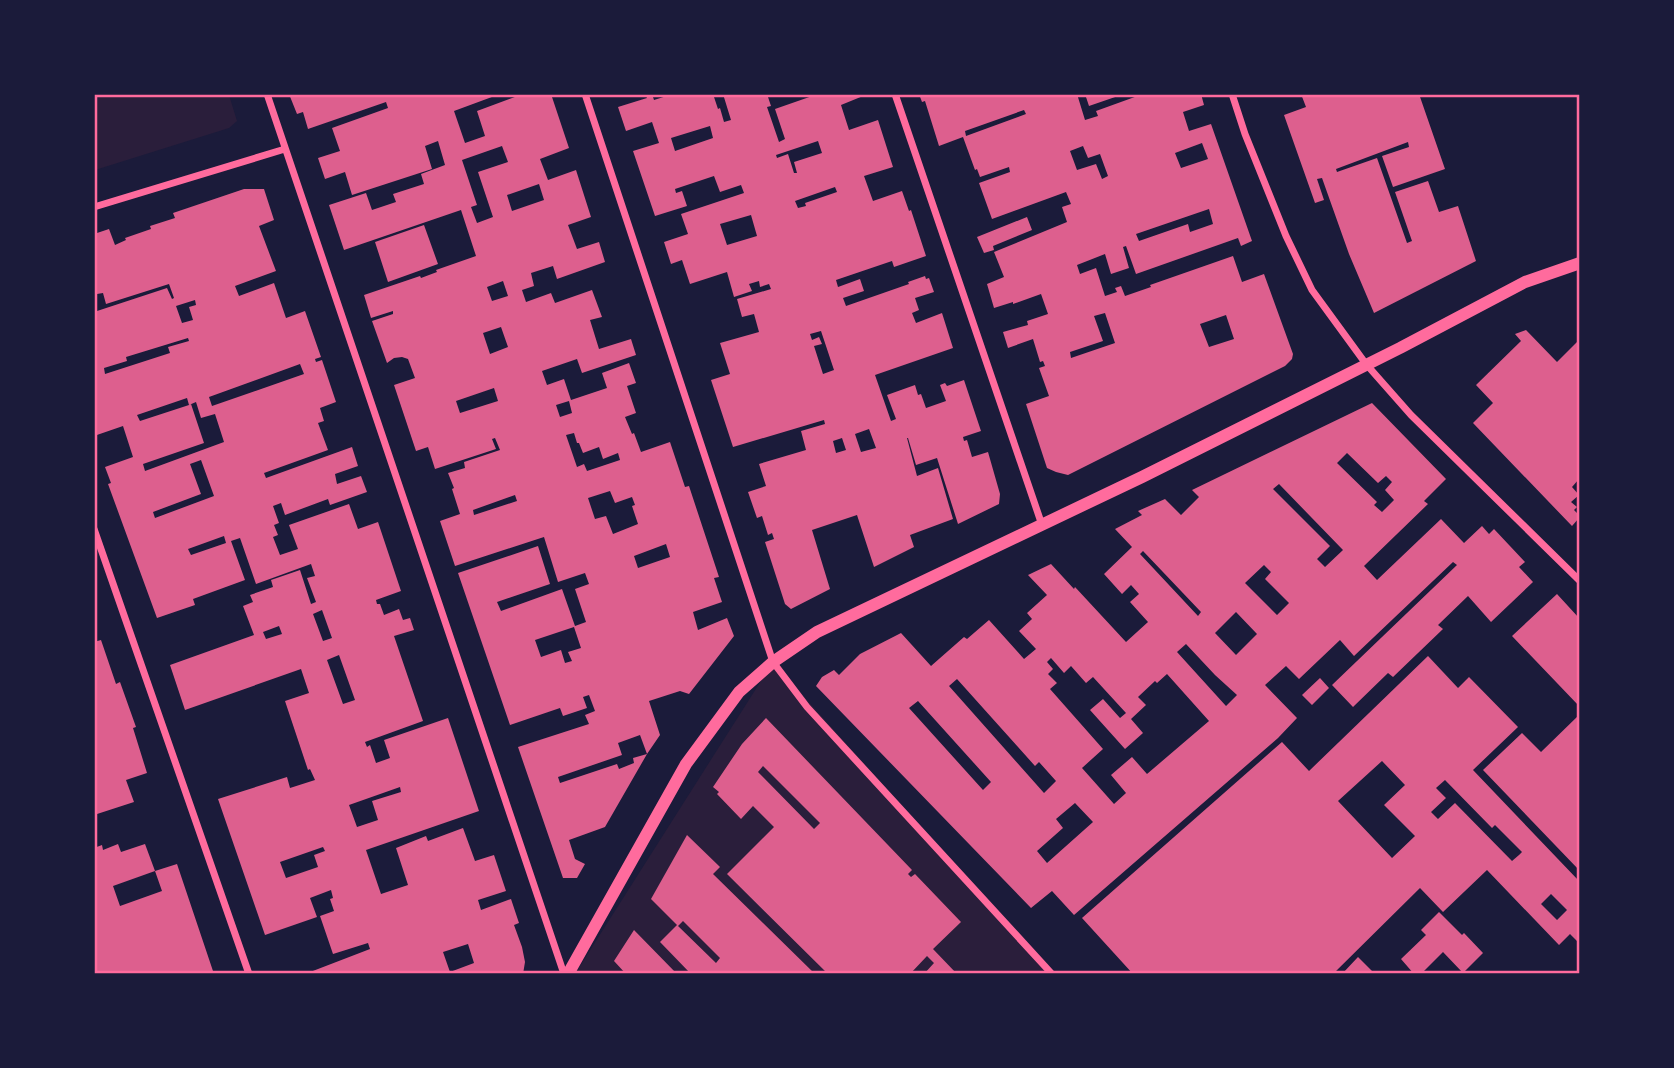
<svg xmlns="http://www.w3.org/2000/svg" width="1674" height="1068" font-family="Helvetica,sans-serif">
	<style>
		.green { fill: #2a1e3b }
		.building { fill: #dd5f8e; fill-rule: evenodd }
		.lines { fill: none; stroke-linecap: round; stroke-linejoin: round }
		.minor { stroke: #ff6b9d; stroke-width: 7 }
		.tertiary { stroke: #ff6b9d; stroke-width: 12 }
		.neatline { fill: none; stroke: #ff6b9d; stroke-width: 2.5 }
	</style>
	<rect width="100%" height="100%" fill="#1b1b3a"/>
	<path class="green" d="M 95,94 L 229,95 L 237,121 L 229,128 L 95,170 Z
		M 773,662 L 1051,972 L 575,974 Z"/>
	<path class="building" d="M 289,94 L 500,94 L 454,111 L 465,143 L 485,136 L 477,111 L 523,94 L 551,94 L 569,148 L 540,159 L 548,180 L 576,170 L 591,217 L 568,225 L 577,249 L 599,242 L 605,262 L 557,279 L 553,266 L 531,273 L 534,286 L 522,290 L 526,302 L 551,293 L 555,303 L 592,290 L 602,317 L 590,320 L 599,349 L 631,339 L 636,355 L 582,373 L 577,359 L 542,371 L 547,385 L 564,379 L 571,400 L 607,388 L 602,373 L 629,363 L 636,383 L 627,386 L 636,413 L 625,417 L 632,434 L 634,433 L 641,452 L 670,442 L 685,487 L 689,486 L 719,577 L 714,578 L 722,602 L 693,612 L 698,630 L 727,618 L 734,636 L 689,694 L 680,691 L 649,701 L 660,735 L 647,754 L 605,827 L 569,840 L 575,859 L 585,864 L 577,878 L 563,878 L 518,747 L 589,724 L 585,715 L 595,711 L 589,695 L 583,697 L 587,708 L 563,716 L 560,708 L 510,725 L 458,573 L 538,546 L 550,584 L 497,602 L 501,611 L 562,589 L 575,626 L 586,622 L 575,589 L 589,584 L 585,573 L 558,582 L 544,537 L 455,566 L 440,521 L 460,514 L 452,489 L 454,488 L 448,473 L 465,468 L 464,462 L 500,450 L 495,438 L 492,439 L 496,449 L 435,469 L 428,447 L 416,451 L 394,385 L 415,378 L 408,359 L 402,357 L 394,358 L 387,363 L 372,321 L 393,314 L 393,311 L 371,318 L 364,295 L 420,276 L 421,278 L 437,272 L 436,270 L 476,256 L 461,210 L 344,250 L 329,205 L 366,193 L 372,210 L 396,202 L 393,194 L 424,184 L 421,174 L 445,165 L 438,141 L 425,146 L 432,169 L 352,195 L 345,172 L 325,179 L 318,158 L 340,151 L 332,128 L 388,108 L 386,102 L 308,129 L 303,112 L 297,114 ZM 502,146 L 508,162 L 478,172 L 493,217 L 477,223 L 471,207 L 477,205 L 462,160 ZM 539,184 L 544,200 L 512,211 L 507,195 ZM 503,281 L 508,296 L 492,301 L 487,287 ZM 501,327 L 508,347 L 490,354 L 483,333 ZM 494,388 L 498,401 L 460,413 L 456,401 ZM 569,401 L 572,413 L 560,417 L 556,405 ZM 574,433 L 577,443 L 579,443 L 583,453 L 599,447 L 603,459 L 618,453 L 620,460 L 587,471 L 584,464 L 577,467 L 566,435 ZM 610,491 L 615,503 L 632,497 L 635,505 L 632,506 L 638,524 L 613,534 L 606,516 L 595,519 L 588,498 ZM 515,495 L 517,501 L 474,515 L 473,510 ZM 666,544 L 670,557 L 638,568 L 634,556 ZM 574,627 L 581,648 L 568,652 L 572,661 L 565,663 L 561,650 L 541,657 L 535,640 ZM 640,735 L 647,754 L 633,758 L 634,763 L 619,769 L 617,764 L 560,783 L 558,777 L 622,755 L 618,743 Z
		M 645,94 L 652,94 L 654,100 L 673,94 L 713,94 L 718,109 L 720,108 L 724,122 L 731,120 L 723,94 L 767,94 L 771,106 L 767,107 L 779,142 L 785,139 L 775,109 L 818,94 L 868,94 L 841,105 L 849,130 L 878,120 L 893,167 L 864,176 L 873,201 L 902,191 L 909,211 L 911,210 L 926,256 L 894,267 L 892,261 L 836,280 L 838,287 L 860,279 L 864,291 L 843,298 L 846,306 L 909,284 L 908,282 L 925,276 L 926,279 L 929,278 L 934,292 L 915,298 L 919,310 L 912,313 L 916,323 L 942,313 L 953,348 L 875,375 L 891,421 L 896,419 L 887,395 L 915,385 L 918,395 L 921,394 L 926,408 L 946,401 L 940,385 L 945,383 L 947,386 L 964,380 L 981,431 L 963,437 L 964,441 L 967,440 L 972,457 L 988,452 L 1000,494 L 999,504 L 958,524 L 937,458 L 916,465 L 908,438 L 907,438 L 917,476 L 938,468 L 953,519 L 910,535 L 914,547 L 874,567 L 857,515 L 812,530 L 830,589 L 791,609 L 785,604 L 765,542 L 774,539 L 772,533 L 768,535 L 762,516 L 757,518 L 748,492 L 766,486 L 759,464 L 806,450 L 801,431 L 825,424 L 824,420 L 733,447 L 711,380 L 730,374 L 720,343 L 759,332 L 754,314 L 742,317 L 737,299 L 771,289 L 769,284 L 760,287 L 759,281 L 749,284 L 752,291 L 734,297 L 727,272 L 690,284 L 682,260 L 671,264 L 664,242 L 688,234 L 681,214 L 744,193 L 741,185 L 720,192 L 714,176 L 675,189 L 676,193 L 682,191 L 687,206 L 655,216 L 633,151 L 659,143 L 652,122 L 626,131 L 618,107 L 647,98 ZM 710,126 L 713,138 L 675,151 L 671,138 ZM 818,141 L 822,153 L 794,162 L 797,173 L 794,173 L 788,154 L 777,158 L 776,155 ZM 835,187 L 837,192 L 805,203 L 806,206 L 798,208 L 795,201 ZM 751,215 L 757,236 L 727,245 L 720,224 ZM 821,331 L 834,370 L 823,374 L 814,346 L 822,344 L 819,337 L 812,340 L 810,334 ZM 869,429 L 876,448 L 861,452 L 855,434 ZM 842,438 L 846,450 L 836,453 L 833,441 Z
		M 919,94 L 1077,94 L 1085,120 L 1098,116 L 1096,111 L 1143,94 L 1201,94 L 1204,105 L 1183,112 L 1189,131 L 1211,124 L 1252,241 L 1241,246 L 1238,238 L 1136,274 L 1126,246 L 1123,247 L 1129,268 L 1111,274 L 1105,254 L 1077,265 L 1080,274 L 1096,268 L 1105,296 L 1117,292 L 1115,288 L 1121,286 L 1125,296 L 1151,287 L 1150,285 L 1233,256 L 1242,282 L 1264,274 L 1293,354 L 1292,359 L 1285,366 L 1068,475 L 1056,472 L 1047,468 L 1026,404 L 1049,396 L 1039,368 L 1045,366 L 1043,361 L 1040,362 L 1033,339 L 1008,348 L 1003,332 L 1028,325 L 1027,321 L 1048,314 L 1041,294 L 1013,304 L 1013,302 L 994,308 L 987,284 L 1004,277 L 994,252 L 1067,222 L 1062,207 L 1071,204 L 1066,192 L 992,219 L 979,183 L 1010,172 L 1009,167 L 980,177 L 977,169 L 975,170 L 963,137 L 939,146 L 925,101 L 922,102 ZM 1024,110 L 1026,114 L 966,136 L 965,131 ZM 1202,143 L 1208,159 L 1181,168 L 1175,153 ZM 1083,146 L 1088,158 L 1100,154 L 1108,176 L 1102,179 L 1096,164 L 1077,170 L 1070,151 ZM 1209,209 L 1213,224 L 1190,232 L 1188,224 L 1139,241 L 1136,234 ZM 1105,313 L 1115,343 L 1071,358 L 1070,352 L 1103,341 L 1094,316 ZM 1226,315 L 1234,339 L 1209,347 L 1200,324 Z
		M 1085,94 L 1121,94 L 1121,95 L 1089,106 Z
		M 1301,94 L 1419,94 L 1445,169 L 1393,187 L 1382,156 L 1409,147 L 1408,142 L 1336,169 L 1337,172 L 1377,158 L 1407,243 L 1412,241 L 1395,192 L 1428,181 L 1439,212 L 1458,206 L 1476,261 L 1374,313 L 1349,254 L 1322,178 L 1317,179 L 1324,200 L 1315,203 L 1284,115 L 1306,107 Z
		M 244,189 L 264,189 L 274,220 L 259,226 L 276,271 L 235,286 L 239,296 L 274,283 L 286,318 L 305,311 L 321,357 L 315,359 L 316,362 L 322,360 L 336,402 L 320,408 L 324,421 L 318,423 L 328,450 L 264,473 L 266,478 L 352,447 L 358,466 L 335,474 L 337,484 L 361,476 L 367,492 L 330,505 L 328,499 L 285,515 L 281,503 L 273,506 L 279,523 L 274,525 L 278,535 L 273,537 L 280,555 L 298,549 L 289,525 L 349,504 L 358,529 L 378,522 L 401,591 L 376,600 L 377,604 L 380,604 L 384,615 L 399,609 L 403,620 L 410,618 L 414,630 L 394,636 L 423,721 L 365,742 L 367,747 L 370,745 L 376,763 L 390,758 L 384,740 L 448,718 L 479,811 L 366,850 L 381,894 L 408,885 L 396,848 L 426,836 L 428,841 L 463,828 L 475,861 L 494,855 L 506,891 L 478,900 L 481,910 L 511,899 L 519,923 L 514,925 L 522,947 L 525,962 L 523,974 L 305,974 L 370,949 L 368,943 L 333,954 L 320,916 L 334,911 L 330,899 L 333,898 L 331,890 L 310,898 L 317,917 L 265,935 L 218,799 L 287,777 L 290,788 L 315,780 L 310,769 L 308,770 L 285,701 L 309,693 L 301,669 L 185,710 L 170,665 L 254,635 L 243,606 L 253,602 L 250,595 L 273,587 L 271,580 L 300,570 L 311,604 L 316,602 L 307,578 L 315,576 L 311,564 L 256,584 L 240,538 L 231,541 L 245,580 L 193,599 L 195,605 L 157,618 L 108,484 L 111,483 L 105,467 L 133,457 L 123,426 L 94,436 L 94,312 L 167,288 L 172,299 L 174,298 L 169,284 L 106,304 L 103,293 L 97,294 L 94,285 L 94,234 L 109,229 L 115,245 L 126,240 L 125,238 L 151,229 L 150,226 L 175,218 L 173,213 ZM 195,300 L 196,305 L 189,307 L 193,320 L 182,323 L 176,306 ZM 188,338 L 189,341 L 168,347 L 170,353 L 105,374 L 104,368 L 127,361 L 126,357 ZM 300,364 L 304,374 L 212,406 L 209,397 ZM 187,398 L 189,405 L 140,421 L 137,415 ZM 196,402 L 201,418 L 215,414 L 224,442 L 145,471 L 143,464 L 204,443 L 191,404 L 189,405 ZM 201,460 L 214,496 L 155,518 L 153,512 L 201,494 L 190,464 ZM 224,536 L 226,543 L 191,555 L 188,549 ZM 322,610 L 332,638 L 323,641 L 313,614 ZM 279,626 L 282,634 L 266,639 L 263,632 ZM 339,655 L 355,700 L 343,704 L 327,660 ZM 400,787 L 401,792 L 372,801 L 378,820 L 357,827 L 349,805 ZM 323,847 L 325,851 L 314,855 L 318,867 L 286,878 L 280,862 ZM 468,944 L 474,963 L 450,972 L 443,952 Z
		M 1027,217 L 1032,230 L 993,246 L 994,250 L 984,253 L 977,237 Z
		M 424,225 L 438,264 L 388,282 L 375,242 Z
		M 1526,330 L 1557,362 L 1579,340 L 1579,479 L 1572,487 L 1579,495 L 1571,502 L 1577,507 L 1574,510 L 1579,515 L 1579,518 L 1572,526 L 1473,423 L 1493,403 L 1476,385 L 1521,341 L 1515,334 Z
		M 1372,403 L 1446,479 L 1424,501 L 1428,504 L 1364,566 L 1377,580 L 1441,519 L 1464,543 L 1482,526 L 1489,534 L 1494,529 L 1525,562 L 1519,567 L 1533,582 L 1491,622 L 1468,596 L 1438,625 L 1443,629 L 1393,677 L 1388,673 L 1353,707 L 1332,685 L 1457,565 L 1453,562 L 1354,656 L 1340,640 L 1299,679 L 1286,666 L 1265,685 L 1297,718 L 1278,738 L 1074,915 L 1052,891 L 1031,908 L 816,686 L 822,677 L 834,670 L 839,675 L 860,654 L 901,633 L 931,666 L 964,637 L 967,639 L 989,620 L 1024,659 L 1036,649 L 1019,631 L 1032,619 L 1027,613 L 1047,595 L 1028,575 L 1051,564 L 1074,589 L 1075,587 L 1126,642 L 1148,622 L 1130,602 L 1139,594 L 1131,585 L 1122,594 L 1104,574 L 1132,547 L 1115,529 L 1142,515 L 1138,511 L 1165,499 L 1181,515 L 1199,497 L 1192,490 ZM 1347,453 L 1378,483 L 1386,476 L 1392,482 L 1385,490 L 1394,500 L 1382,512 L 1374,505 L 1377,502 L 1337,463 ZM 1279,484 L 1343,550 L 1325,567 L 1317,559 L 1330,546 L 1273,489 ZM 1143,551 L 1201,612 L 1198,616 L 1140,554 ZM 1264,565 L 1271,572 L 1265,579 L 1289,603 L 1277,615 L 1245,583 ZM 1236,612 L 1257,634 L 1236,655 L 1215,633 ZM 1186,644 L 1215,675 L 1237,695 L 1226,706 L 1177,652 ZM 1051,658 L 1064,673 L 1071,666 L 1086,683 L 1093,677 L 1126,713 L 1120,718 L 1103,699 L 1090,710 L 1125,749 L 1143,733 L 1131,719 L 1146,705 L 1138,697 L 1155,681 L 1157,683 L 1167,674 L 1209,721 L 1147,774 L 1132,757 L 1111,775 L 1126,793 L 1114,804 L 1082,768 L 1103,749 L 1050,689 L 1057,683 L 1048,674 L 1053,669 L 1047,662 ZM 957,679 L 1035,766 L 1039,762 L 1056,781 L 1044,793 L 949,686 ZM 918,701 L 991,782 L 983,790 L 909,708 ZM 1075,803 L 1093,822 L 1047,863 L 1037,851 L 1063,828 L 1056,819 Z
		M 1557,594 L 1579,618 L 1579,706 L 1512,636 Z
		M 101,640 L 116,684 L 120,682 L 136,727 L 133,728 L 147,773 L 126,780 L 134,802 L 94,815 L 94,642 Z
		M 1428,656 L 1458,688 L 1469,677 L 1518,727 L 1473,770 L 1579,881 L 1579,943 L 1570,934 L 1559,945 L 1487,870 L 1443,912 L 1420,888 L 1333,974 L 1133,974 L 1082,918 L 1282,742 L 1309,771 ZM 1382,761 L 1405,785 L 1384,805 L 1415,836 L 1392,858 L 1338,801 ZM 1445,780 L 1492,828 L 1495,825 L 1522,852 L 1519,855 L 1512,861 L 1455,803 L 1438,819 L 1431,812 L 1446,798 L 1436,788 ZM 1551,894 L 1567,910 L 1557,920 L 1541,904 Z
		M 1320,678 L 1329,688 L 1312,705 L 1302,695 Z
		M 1579,715 L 1579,870 L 1483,770 L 1522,733 L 1541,752 Z
		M 766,718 L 912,870 L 908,874 L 911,877 L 915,874 L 961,922 L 933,949 L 957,974 L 924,974 L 934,963 L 927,956 L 910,974 L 828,974 L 727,874 L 774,827 L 753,806 L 741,819 L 717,794 L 719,792 L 713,787 L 742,744 ZM 763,766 L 820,823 L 814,829 L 758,772 Z
		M 687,835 L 720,867 L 713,874 L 815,974 L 691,974 L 660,942 L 677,925 L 716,963 L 720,958 L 683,921 L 678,926 L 651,899 Z
		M 118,844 L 121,852 L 145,844 L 155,871 L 177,864 L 214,974 L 94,974 L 94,848 L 102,845 L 103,850 ZM 155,871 L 162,891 L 120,906 L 113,886 Z
		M 1439,912 L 1462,935 L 1464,933 L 1483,953 L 1463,973 L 1443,952 L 1421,974 L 1414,974 L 1401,959 L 1426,935 L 1421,930 Z
		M 634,930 L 677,974 L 626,974 L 614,961 Z
		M 1358,957 L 1375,974 L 1342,974 Z"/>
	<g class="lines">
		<path class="minor" d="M 267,94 L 564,974
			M 585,94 L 773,662 L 807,707 L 1052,974
			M 895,94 L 1042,525
			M 1232,94 L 1245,134 L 1286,236 L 1312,290 L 1366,364 L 1411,415 L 1580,581
			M 94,207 L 285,149
			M 94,529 L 249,974"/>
		<path class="tertiary" d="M 568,974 L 686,764 L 739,692 L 773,662 L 817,632 L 1142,477 L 1400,348 L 1525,282 L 1580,263"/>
	</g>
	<rect width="1674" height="1068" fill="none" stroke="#1b1b3a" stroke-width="192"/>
	<rect x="96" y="96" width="1482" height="876" class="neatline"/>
</svg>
